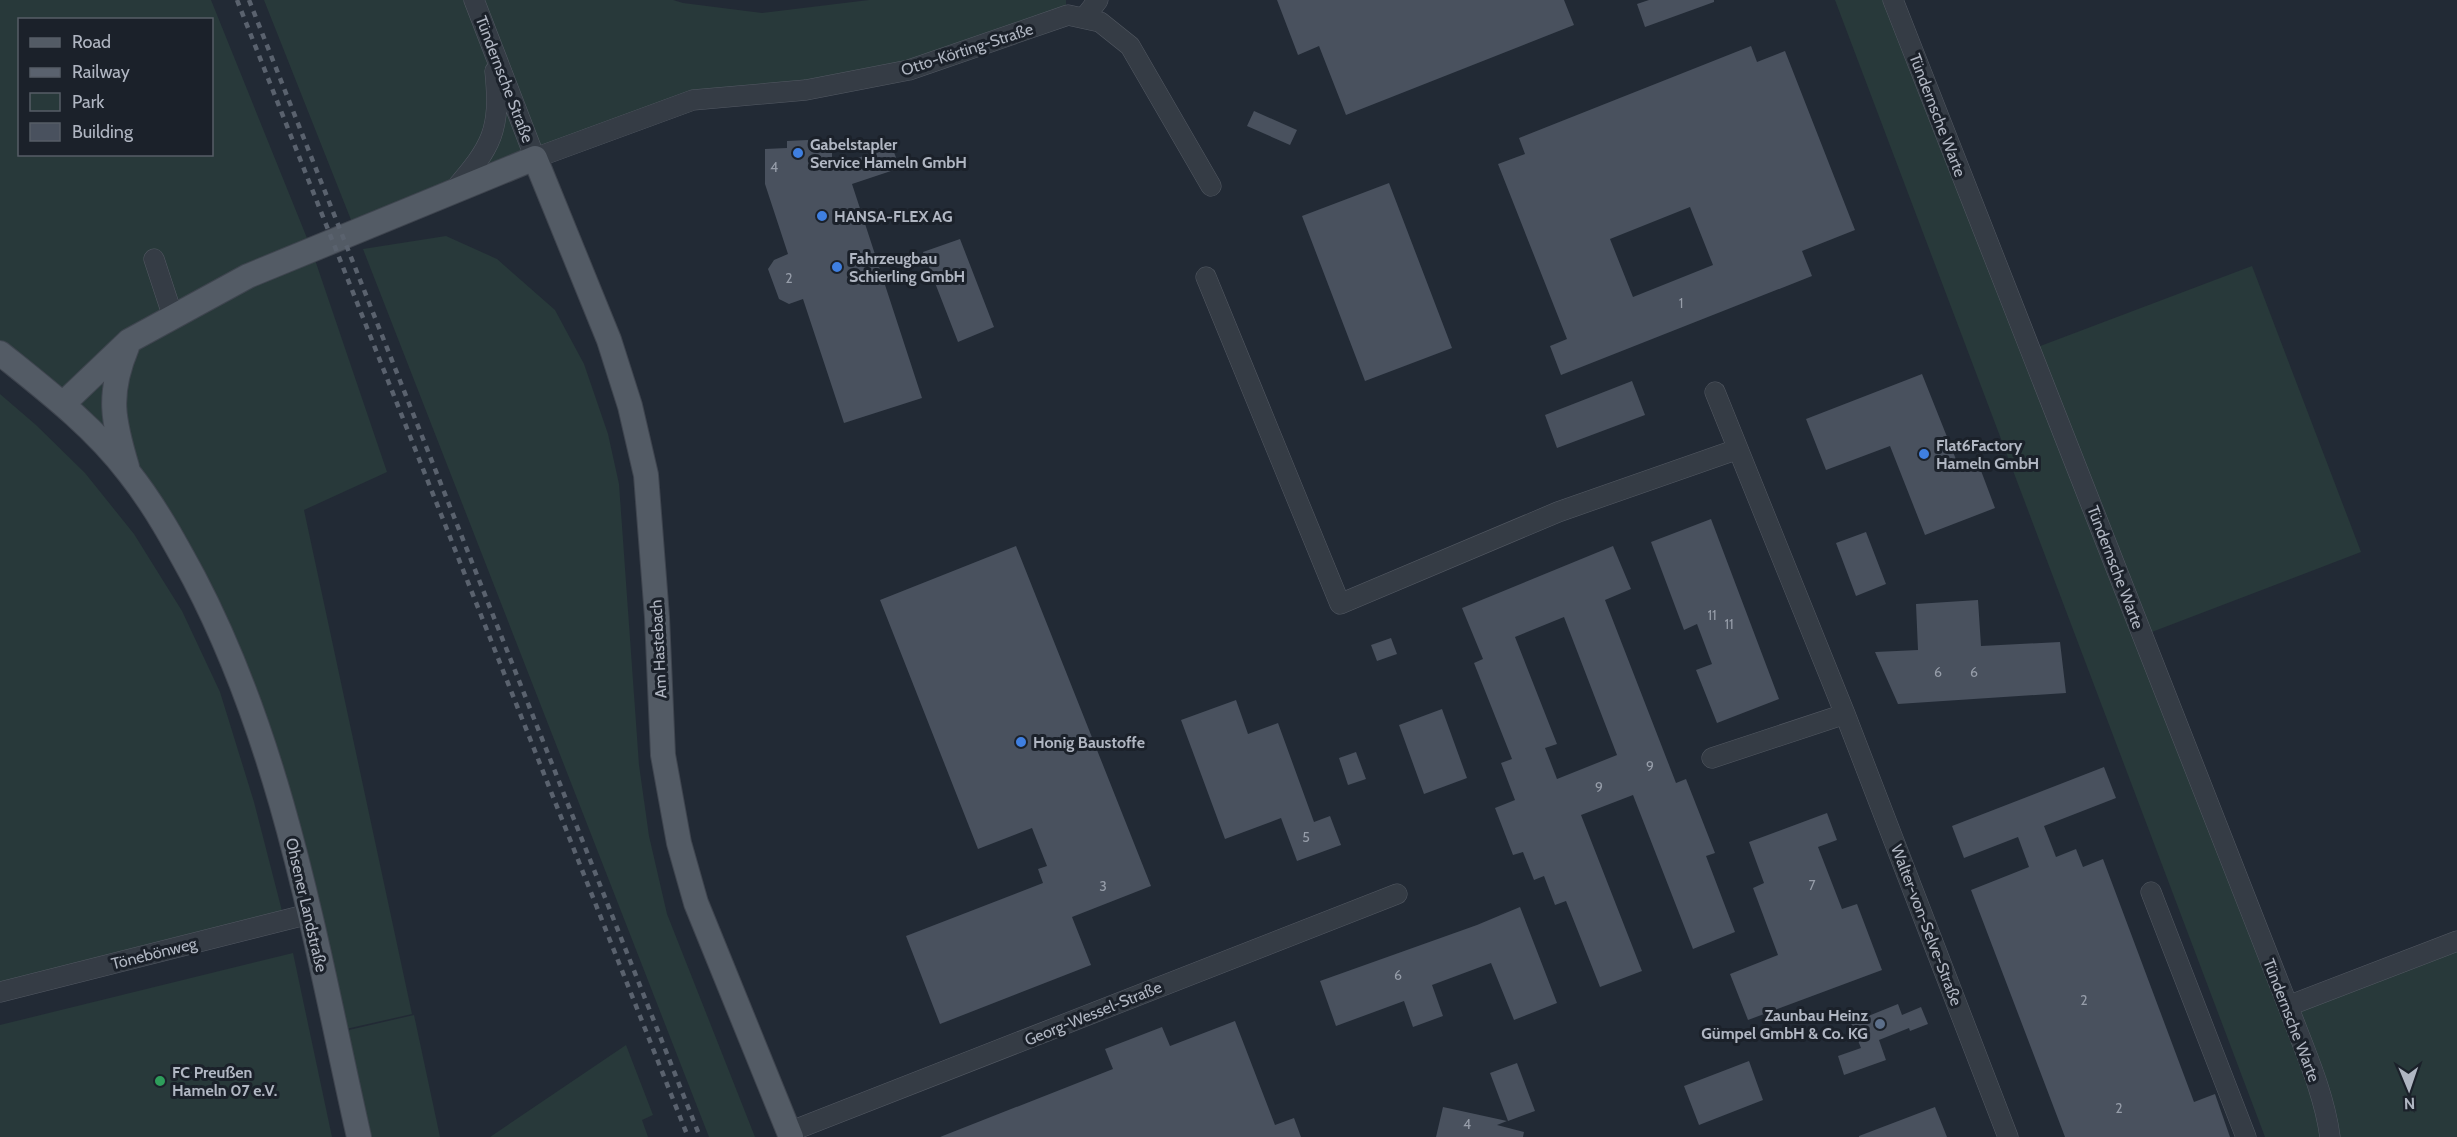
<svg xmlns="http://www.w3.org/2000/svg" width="2457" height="1137" font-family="Cabin,sans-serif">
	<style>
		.green { fill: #28393a; fill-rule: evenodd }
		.building { fill: #49515e; fill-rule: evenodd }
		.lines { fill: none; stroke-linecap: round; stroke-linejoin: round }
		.minor-casing { stroke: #535963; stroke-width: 21 }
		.major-casing { stroke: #3f454f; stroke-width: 26 }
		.minor { stroke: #353c45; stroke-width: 20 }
		.major { stroke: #535b65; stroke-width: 24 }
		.rail { stroke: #5a626e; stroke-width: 4.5; stroke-dasharray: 6 6; stroke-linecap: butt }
		.shop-dot { fill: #3f7fe0; stroke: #1b212a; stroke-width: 2 }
		.service-dot { fill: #5c6f8a; stroke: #1b212a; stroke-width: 2 }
		.leisure-dot { fill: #2e9e5b; stroke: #1b212a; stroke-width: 2 }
		.labels { text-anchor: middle; stroke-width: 6; stroke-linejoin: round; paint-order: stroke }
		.number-label { font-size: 14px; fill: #969da9 }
		.street-label { font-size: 16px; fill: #b0b6c2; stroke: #1b212a }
		.poi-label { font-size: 16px; font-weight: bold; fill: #b0b6c2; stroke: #1b212a; text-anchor: start }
	</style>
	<rect width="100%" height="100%" fill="#222a35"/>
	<path class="green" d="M 0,0 L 211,0 L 311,248 L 129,340 L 64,401 L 0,350 ZM 20,20 L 212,20 L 212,154 L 20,154 Z
		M 264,0 L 475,0 L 533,157 L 355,230 Z
		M 476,0 L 673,0 L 683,3 L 762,13 L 869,0 L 1066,0 L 1066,14 L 909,69 L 693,98 L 536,155 Z
		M 1835,0 L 1891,0 L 2286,1007 L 2327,1137 L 2265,1137 Z
		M 446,236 L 497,259 L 555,310 L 584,364 L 608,434 L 619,484 L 639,765 L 649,836 L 667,914 L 755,1137 L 709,1137 L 363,249 Z
		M 312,251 L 387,472 L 304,510 L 412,1014 L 337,1031 L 310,913 L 208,603 L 66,403 L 130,343 Z
		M 2252,266 L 2361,552 L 2144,635 L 2035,348 Z
		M 0,394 L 36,425 L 85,473 L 134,534 L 182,611 L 220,692 L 254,802 L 282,911 L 0,983 Z
		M 2457,941 L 2457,1137 L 2341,1137 L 2329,1132 L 2288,1006 Z
		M 293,953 L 332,1137 L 0,1137 L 0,1025 Z
		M 414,1015 L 440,1137 L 359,1137 L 336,1033 Z
		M 626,1045 L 653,1115 L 642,1120 L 648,1137 L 490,1137 Z"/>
	<path class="building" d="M 1277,0 L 1564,0 L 1574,25 L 1346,115 L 1319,46 L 1298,55 Z
		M 1649,0 L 1714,0 L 1714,2 L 1645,27 L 1637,4 Z
		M 1751,46 L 1757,62 L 1785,51 L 1855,230 L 1802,251 L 1812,276 L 1561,375 L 1550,346 L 1567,339 L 1498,164 L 1525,154 L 1519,138 ZM 1690,207 L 1713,265 L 1633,297 L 1610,239 Z
		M 1254,111 L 1297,130 L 1290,145 L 1247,126 Z
		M 808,140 L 809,150 L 832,149 L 832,162 L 843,158 L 845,162 L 892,147 L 900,168 L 852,184 L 922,398 L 844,423 L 803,299 L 789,304 L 779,299 L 768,269 L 774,260 L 788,254 L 765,184 L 765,149 L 787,148 L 787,141 Z
		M 1389,183 L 1452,348 L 1365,381 L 1302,216 Z
		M 960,239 L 994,327 L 958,342 L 923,252 Z
		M 1922,374 L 1959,467 L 1977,460 L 1995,508 L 1925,535 L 1890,446 L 1826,470 L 1806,419 Z
		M 1632,381 L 1645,415 L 1557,448 L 1545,415 Z
		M 1711,519 L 1779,699 L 1717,723 L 1696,670 L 1712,664 L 1697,624 L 1684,630 L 1651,542 Z
		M 1866,532 L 1886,584 L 1856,596 L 1836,543 Z
		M 1016,546 L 1151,886 L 1072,917 L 1091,965 L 940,1024 L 906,936 L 1043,883 L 1038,869 L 1047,866 L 1032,828 L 978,849 L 880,600 Z
		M 1613,546 L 1631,589 L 1605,600 L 1676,783 L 1686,779 L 1715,853 L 1706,856 L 1735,932 L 1693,949 L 1633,795 L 1581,815 L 1642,971 L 1600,987 L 1566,901 L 1555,905 L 1544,876 L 1534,880 L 1523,852 L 1513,855 L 1495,808 L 1515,800 L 1501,763 L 1512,759 L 1474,663 L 1483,659 L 1462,608 ZM 1564,617 L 1617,755 L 1557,779 L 1545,748 L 1557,744 L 1515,637 Z
		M 1978,600 L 1981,646 L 2060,642 L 2066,693 L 1898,704 L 1875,652 L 1918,650 L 1916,604 Z
		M 1391,638 L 1397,654 L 1377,661 L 1371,645 Z
		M 1236,700 L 1248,734 L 1278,723 L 1314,822 L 1330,816 L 1341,845 L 1297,861 L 1281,818 L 1225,839 L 1181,720 Z
		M 1442,709 L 1467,778 L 1424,794 L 1399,725 Z
		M 1356,752 L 1366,779 L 1348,785 L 1339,758 Z
		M 2104,767 L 2116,798 L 2044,826 L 2056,857 L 2076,849 L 2083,867 L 2103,859 L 2194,1102 L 2215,1094 L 2230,1137 L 2065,1137 L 1971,890 L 2029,867 L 2018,837 L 1964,858 L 1952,826 Z
		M 1827,813 L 1837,840 L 1818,847 L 1842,909 L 1857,904 L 1882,970 L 1748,1020 L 1730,974 L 1778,955 L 1753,888 L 1764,883 L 1749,842 Z
		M 1520,907 L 1557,1003 L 1514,1020 L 1491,963 L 1432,985 L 1443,1016 L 1413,1027 L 1404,1001 L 1336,1026 L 1320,981 L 1477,925 Z
		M 1898,1004 L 1902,1015 L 1921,1007 L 1928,1024 L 1910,1031 L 1909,1028 L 1879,1040 L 1886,1060 L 1844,1075 L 1838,1056 L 1861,1048 L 1851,1023 Z
		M 1235,1021 L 1275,1125 L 1294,1118 L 1301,1137 L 940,1137 L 1113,1069 L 1105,1049 L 1162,1027 L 1170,1046 Z
		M 1749,1061 L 1763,1100 L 1699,1125 L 1684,1086 Z
		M 1517,1063 L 1535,1111 L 1508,1121 L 1490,1073 Z
		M 1443,1107 L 1507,1121 L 1497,1125 L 1524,1132 L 1523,1137 L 1436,1137 Z
		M 1935,1107 L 1947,1137 L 1859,1137 L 1859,1136 Z"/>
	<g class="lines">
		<g class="minor-casing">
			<path id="minor" d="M 474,0 L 535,158 L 693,100 L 806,90 L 909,70 L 1068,15 L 1100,22 L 1130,46 L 1211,186
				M 1893,0 L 2288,1006 C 2304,1049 2324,1092 2330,1137
				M 1084,18 L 1098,0
				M 454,190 C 492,146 501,131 495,71
				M 154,259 L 173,317
				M 1206,277 L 1340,604 L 1558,512 L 1738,449
				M 1715,392 L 1845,714 L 2008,1137
				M 1712,758 L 1845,714
				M 2151,892 L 2246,1137
				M 0,992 L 309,914
				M 2288,1006 L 2457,941
				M 789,1132 L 1397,894"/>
		</g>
		<g class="major-casing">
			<path id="major" d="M 127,347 C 107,395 113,420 127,467
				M 0,353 C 46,390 93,426 129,473 C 155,506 174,541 194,578 C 285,752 316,947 359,1137
				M 64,403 L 129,341 L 248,276 L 535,158 L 609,340 L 630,406 L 646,475 L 657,617 L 663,755 L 679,843 L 696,903 L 791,1137"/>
		</g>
		<use href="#minor" class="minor"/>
		<use href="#major" class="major"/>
		<path class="rail" d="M 237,0 L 688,1137
			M 249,0 L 700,1137"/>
	</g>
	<g class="shop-dot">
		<circle cx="798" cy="153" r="6"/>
		<circle cx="822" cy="216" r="6"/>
		<circle cx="837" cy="267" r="6"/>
		<circle cx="1924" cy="454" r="6"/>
		<circle cx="1021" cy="742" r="6"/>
	</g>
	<circle class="service-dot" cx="1880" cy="1024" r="6"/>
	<circle class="leisure-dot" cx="160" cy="1081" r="6"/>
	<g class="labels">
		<g class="number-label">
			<text x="774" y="172">4</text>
			<text x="789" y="283">2</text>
			<text x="1681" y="308">1</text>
			<text x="1712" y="620">11</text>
			<text x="1729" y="629">11</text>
			<text x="1938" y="677">6</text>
			<text x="1974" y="677">6</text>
			<text x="1650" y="771">9</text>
			<text x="1599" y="792">9</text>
			<text x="1306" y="842">5</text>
			<text x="1812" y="890">7</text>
			<text x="1103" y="891">3</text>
			<text x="1398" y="980">6</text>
			<text x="2084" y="1005">2</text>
			<text x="2119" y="1113">2</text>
			<text x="1467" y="1129">4</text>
		</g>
		<g class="street-label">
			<text transform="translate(967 49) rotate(-18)" y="6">Otto-Körting-Straße</text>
			<text transform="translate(505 79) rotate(69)" y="6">Tündernsche Straße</text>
			<text transform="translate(1938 115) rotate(69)" y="6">Tündernsche Warte</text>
			<text transform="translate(2116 567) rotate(69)" y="6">Tündernsche Warte</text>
			<text transform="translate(658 649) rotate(-93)" y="6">Am Hastebach</text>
			<text transform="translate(307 905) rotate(77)" y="6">Ohsener Landstraße</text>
			<text transform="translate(1927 925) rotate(69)" y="6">Walter-von-Selve-Straße</text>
			<text transform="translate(154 953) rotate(-14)" y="6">Tönebönweg</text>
			<text transform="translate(1093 1013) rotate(-22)" y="6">Georg-Wessel-Straße</text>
			<text transform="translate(2292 1020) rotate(69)" y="6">Tündernsche Warte</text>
		</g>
		<g class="poi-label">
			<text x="810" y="150">Gabelstapler<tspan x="810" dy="18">Service Hameln GmbH</tspan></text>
			<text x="834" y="222">HANSA-FLEX AG</text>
			<text x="849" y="264">Fahrzeugbau<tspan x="849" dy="18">Schierling GmbH</tspan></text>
			<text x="1936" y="451">Flat6Factory<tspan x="1936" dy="18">Hameln GmbH</tspan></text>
			<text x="1033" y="748">Honig Baustoffe</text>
			<text x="1868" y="1021" text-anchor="end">Zaunbau Heinz<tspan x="1868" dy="18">Gümpel GmbH &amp; Co. KG</tspan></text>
			<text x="172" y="1078">FC Preußen<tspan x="172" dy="18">Hameln 07 e.V.</tspan></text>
		</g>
	</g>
	<rect x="18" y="18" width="195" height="138" fill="#1b212a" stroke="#575d67" stroke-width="1.5"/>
	<rect x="30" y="38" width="30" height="9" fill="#535b65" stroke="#575d67" stroke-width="1.5"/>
	<text x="72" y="48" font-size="18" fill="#b0b6c2">Road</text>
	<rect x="30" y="68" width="30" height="9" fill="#5a626e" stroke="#575d67" stroke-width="1.5"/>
	<text x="72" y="78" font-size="18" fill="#b0b6c2">Railway</text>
	<rect x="30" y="93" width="30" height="18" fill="#28393a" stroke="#575d67" stroke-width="1.5"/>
	<text x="72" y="108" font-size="18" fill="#b0b6c2">Park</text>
	<rect x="30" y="123" width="30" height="18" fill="#49515e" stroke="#575d67" stroke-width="1.5"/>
	<text x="72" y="138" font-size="18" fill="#b0b6c2">Building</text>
	<g transform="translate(2409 1089) rotate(178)" stroke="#1b212a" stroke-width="4.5" paint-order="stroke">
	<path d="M0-4.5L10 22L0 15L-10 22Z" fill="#b0b6c2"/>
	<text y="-9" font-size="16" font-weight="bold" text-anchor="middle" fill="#b0b6c2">N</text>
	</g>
</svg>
